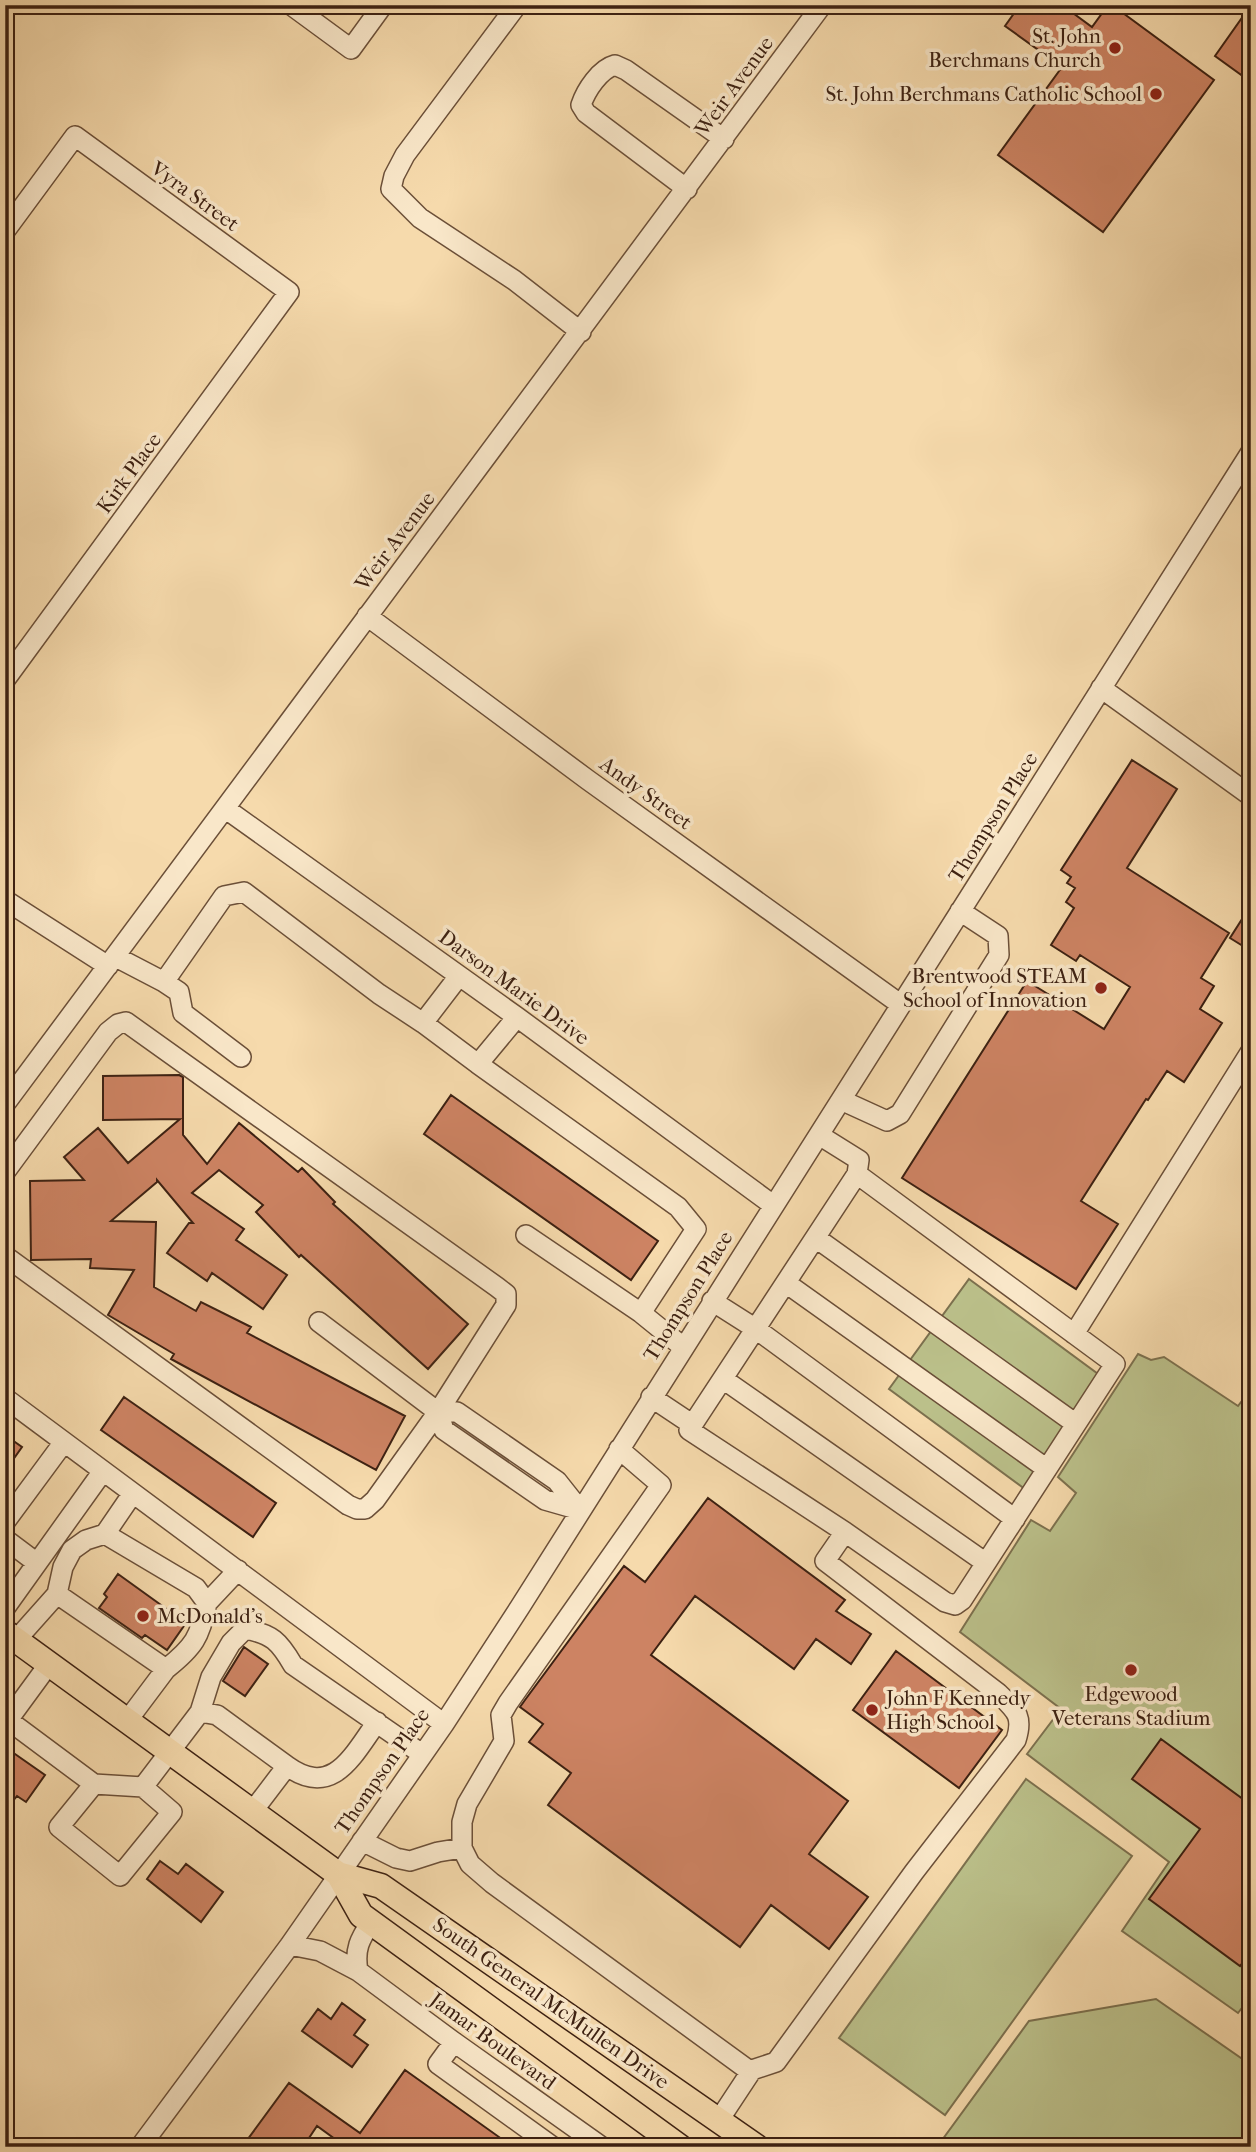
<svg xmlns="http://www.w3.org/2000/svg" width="1256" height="2152" font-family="'IM FELL French Canon',serif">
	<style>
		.green { fill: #bbc08a; stroke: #7c704e; stroke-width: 2 }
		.building { fill: #cd8363; stroke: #3d2112; stroke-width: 2 }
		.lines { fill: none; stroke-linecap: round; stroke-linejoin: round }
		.minor-casing { stroke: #6b4f38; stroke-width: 22 }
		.major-casing { stroke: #3d2112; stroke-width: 27 }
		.minor { stroke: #f9e7c9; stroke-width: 19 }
		.major { stroke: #f6daac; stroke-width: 24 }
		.poi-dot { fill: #8f2418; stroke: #f9e7c9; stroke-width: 2.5 }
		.labels { text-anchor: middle; stroke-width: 7; stroke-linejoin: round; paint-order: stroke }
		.poi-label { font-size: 21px; fill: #3d2112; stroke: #f9e7c9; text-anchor: end }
		.street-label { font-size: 21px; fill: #3d2112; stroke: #f9e7c9 }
	</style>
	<rect width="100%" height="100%" fill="#f6daac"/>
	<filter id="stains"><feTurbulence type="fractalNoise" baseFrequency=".00286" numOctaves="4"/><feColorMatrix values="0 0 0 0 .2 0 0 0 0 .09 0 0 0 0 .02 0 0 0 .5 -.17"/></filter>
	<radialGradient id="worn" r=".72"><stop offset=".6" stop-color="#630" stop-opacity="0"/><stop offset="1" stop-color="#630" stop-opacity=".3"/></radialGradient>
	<path class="green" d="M 969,1279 L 1113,1385 L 1033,1495 L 889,1389 Z
		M 1138,1354 L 1151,1360 L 1164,1357 L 1238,1406 L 1251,1389 L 1251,1996 L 1238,2013 L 1122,1931 L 1169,1862 L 1027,1754 L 1061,1709 L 960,1632 L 1031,1520 L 1050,1531 L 1076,1493 L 1058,1477 Z
		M 1026,1779 L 1132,1856 L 945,2115 L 839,2038 Z
		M 1156,1999 L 1251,2065 L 1251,2147 L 937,2147 L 1029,2021 Z"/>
	<path class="building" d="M 1020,5 L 1062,5 L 1092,27 L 1108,5 L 1112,5 L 1214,80 L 1103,232 L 998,155 L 1062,67 L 1005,26 Z
		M 1251,5 L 1251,82 L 1215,56 Z
		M 1132,760 L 1177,789 L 1127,868 L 1229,933 L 1201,978 L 1214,986 L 1200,1009 L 1222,1023 L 1184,1082 L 1167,1071 L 1148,1100 L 1146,1099 L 1081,1201 L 1118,1224 L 1076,1289 L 902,1178 L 1027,981 L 1104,1029 L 1130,987 L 1080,955 L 1076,961 L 1051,945 L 1074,908 L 1066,902 L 1075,888 L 1067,883 L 1071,877 L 1061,870 Z
		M 1251,905 L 1251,951 L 1230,938 Z
		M 179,1075 L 183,1077 L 183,1135 L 207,1164 L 239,1123 L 298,1172 L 302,1168 L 335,1202 L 333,1204 L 468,1324 L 428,1369 L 301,1255 L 299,1257 L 256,1212 L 263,1205 L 219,1170 L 192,1193 L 244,1229 L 236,1240 L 287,1275 L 263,1309 L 212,1273 L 207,1281 L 167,1253 L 189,1223 L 193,1223 L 157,1180 L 157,1182 L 111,1221 L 156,1222 L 154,1287 L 196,1311 L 201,1302 L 251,1327 L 247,1333 L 405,1416 L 376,1470 L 171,1359 L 174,1354 L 108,1315 L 134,1270 L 90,1268 L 91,1259 L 31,1260 L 30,1181 L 84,1180 L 64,1157 L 98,1128 L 128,1163 L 180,1119 L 103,1120 L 103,1076 Z
		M 451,1095 L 658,1241 L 631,1280 L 424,1134 Z
		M 124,1397 L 276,1503 L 253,1537 L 101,1430 Z
		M 5,1435 L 22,1447 L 5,1471 Z
		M 708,1498 L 845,1600 L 836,1611 L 871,1634 L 851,1664 L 816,1639 L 794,1669 L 695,1596 L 651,1655 L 848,1801 L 809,1854 L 868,1897 L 829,1949 L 771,1905 L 740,1947 L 548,1805 L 571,1773 L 529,1742 L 543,1724 L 520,1707 L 525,1700 L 624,1566 L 645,1582 Z
		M 118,1574 L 186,1623 L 167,1650 L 145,1635 L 142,1638 L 99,1608 L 107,1597 L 104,1594 Z
		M 244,1647 L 268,1664 L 245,1696 L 223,1681 Z
		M 896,1651 L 1002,1730 L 959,1788 L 853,1710 Z
		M 1161,1739 L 1251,1805 L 1251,1952 L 1240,1966 L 1149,1899 L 1200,1829 L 1132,1779 Z
		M 5,1747 L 45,1775 L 26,1802 L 17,1796 L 5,1811 Z
		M 160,1861 L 178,1874 L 186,1864 L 223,1892 L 201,1922 L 147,1879 Z
		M 342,2003 L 365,2020 L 354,2035 L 368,2045 L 352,2067 L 302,2031 L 318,2009 L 331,2019 Z
		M 405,2070 L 513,2147 L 346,2147 L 317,2126 L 303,2147 L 242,2147 L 289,2083 L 360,2133 Z"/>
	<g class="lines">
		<g class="minor-casing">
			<path id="minor" d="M 291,5 L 351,49 L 383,5
				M 517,5 L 405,155 L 394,176 L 391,189 L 420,218 L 514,280 L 581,332
				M 687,189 L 586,113 L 581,105 C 586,90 600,69 615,65 L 626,70 L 724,139
				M 5,231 L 75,136 L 289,292 L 5,680
				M 367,616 L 588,780 L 900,1004
				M 1101,688 L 1251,796
				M 226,809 L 517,1017 L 773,1205
				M 5,900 L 108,966
				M 116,957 L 164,982 L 224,896 L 244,892 L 379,994 L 423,1023 L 459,976
				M 164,982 L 179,992 L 183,1013 L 241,1057
				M 517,1017 L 478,1064 L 678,1207 L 696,1229 L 641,1313 L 683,1347
				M 423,1023 L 478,1064
				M 841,1100 L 887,1121 L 900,1114 L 999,955 L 998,936 L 960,911
				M 5,1104 L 822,5
				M 5,1172 L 108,1032 L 118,1024 L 126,1022 L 497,1287 L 506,1294 L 506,1305 L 438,1412 L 375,1500 L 365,1509 L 357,1509 L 348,1505 L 5,1256
				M 526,1235 L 641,1313
				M 816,1238 L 1076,1424
				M 786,1283 L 1047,1469
				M 712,1301 L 756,1329 L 1015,1519
				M 319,1322 L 438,1412
				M 1074,1334 L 1251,1051
				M 723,1379 L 986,1563
				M 651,1397 L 693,1425
				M 5,1398 L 444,1724
				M 438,1412 L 457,1412 L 557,1481 L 580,1510 L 545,1500 L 444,1430 Z
				M 5,1522 L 64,1442
				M 845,1532 L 689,1430 L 857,1174
				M 105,1534 L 133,1493
				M 5,1539 L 37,1563
				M 57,1594 L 166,1669 L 127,1721
				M 207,1603 L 238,1570
				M 5,1608 L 103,1471
				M 16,1640 L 57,1594 L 63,1567 L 72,1550 L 86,1540 L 105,1534 L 196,1588 L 207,1603 C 200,1637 194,1647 166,1669
				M 49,1664 L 8,1720 L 94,1784 L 143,1787 L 200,1712 L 211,1677 L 231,1643 L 245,1629 C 272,1634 279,1641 293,1665 L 422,1754
				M 200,1712 L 217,1715 L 287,1766
				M 94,1784 L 59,1827 L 120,1876 L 172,1812 L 143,1787
				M 252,1812 L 287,1766 C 333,1799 353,1755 377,1722
				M 362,1841 L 396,1858 L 410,1861 L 438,1852 L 462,1848 L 470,1864 L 492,1883 L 751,2072
				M 462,1848 L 462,1822 L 467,1804 L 504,1741 L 501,1715 L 508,1703 L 661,1485 L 619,1449
				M 290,1945 L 320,1951 L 358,1971 C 354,1949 360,1939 371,1922
				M 358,1971 L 454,2042 L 602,2147
				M 454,2042 L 438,2064 L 553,2147
				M 719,2120 L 752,2070 L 776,2062 L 914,1872 L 1016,1740 C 1024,1715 1015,1710 998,1693 L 825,1561 L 845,1532 L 945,1602 L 955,1605 L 962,1600 L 1115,1364 L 857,1174 L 859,1160 L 819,1135
				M 140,2147 L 290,1945 L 444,1724 L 520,1607 L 1251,452"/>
		</g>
		<g class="major-casing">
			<path id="major" d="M 5,1632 L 338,1874 L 381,1886 L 757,2147
				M 338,1874 L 361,1915 L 680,2147"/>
		</g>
		<use href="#minor" class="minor"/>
		<use href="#major" class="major"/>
	</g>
	<g class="poi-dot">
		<circle cx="1115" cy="48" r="7"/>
		<circle cx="1156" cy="94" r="7"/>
		<circle cx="1101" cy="988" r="7"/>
		<circle cx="143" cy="1616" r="7"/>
		<circle cx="1131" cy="1670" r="7"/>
		<circle cx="872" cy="1710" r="7"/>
	</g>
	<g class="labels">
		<g class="poi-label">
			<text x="1101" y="43">St. John<tspan x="1101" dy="24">Berchmans Church</tspan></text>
			<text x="1142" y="101">St. John Berchmans Catholic School</text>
			<text x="1087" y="983">Brentwood STEAM<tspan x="1087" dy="24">School of Innovation</tspan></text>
			<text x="157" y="1623" text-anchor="start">McDonald's</text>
			<text x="1131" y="1701" text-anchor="middle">Edgewood<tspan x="1131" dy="24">Veterans Stadium</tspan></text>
			<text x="886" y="1705" text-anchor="start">John F Kennedy<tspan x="886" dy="24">High School</tspan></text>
		</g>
		<g class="street-label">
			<text transform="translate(734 86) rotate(-54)" y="7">Weir Avenue</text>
			<text transform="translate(195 196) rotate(36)" y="7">Vyra Street</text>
			<text transform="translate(129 473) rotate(-54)" y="7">Kirk Place</text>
			<text transform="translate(395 541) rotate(-53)" y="7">Weir Avenue</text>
			<text transform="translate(646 793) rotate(36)" y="7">Andy Street</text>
			<text transform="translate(993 817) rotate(-58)" y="7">Thompson Place</text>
			<text transform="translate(514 987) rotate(36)" y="7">Darson Marie Drive</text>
			<text transform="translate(688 1296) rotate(-58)" y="7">Thompson Place</text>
			<text transform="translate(382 1771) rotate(-55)" y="7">Thompson Place</text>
			<text transform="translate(551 2003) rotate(35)" y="7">South General McMullen Drive</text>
			<text transform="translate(493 2041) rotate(36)" y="7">Jamar Boulevard</text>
		</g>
	</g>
	<rect width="1256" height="2152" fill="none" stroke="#f6daac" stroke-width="28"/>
	<rect x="7" y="7" width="1242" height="2138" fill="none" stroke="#3d2112" stroke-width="3.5"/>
	<rect x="14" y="14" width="1228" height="2124" fill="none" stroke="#3d2112" stroke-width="2"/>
	<rect width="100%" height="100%" filter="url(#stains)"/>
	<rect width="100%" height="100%" fill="url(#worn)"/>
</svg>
